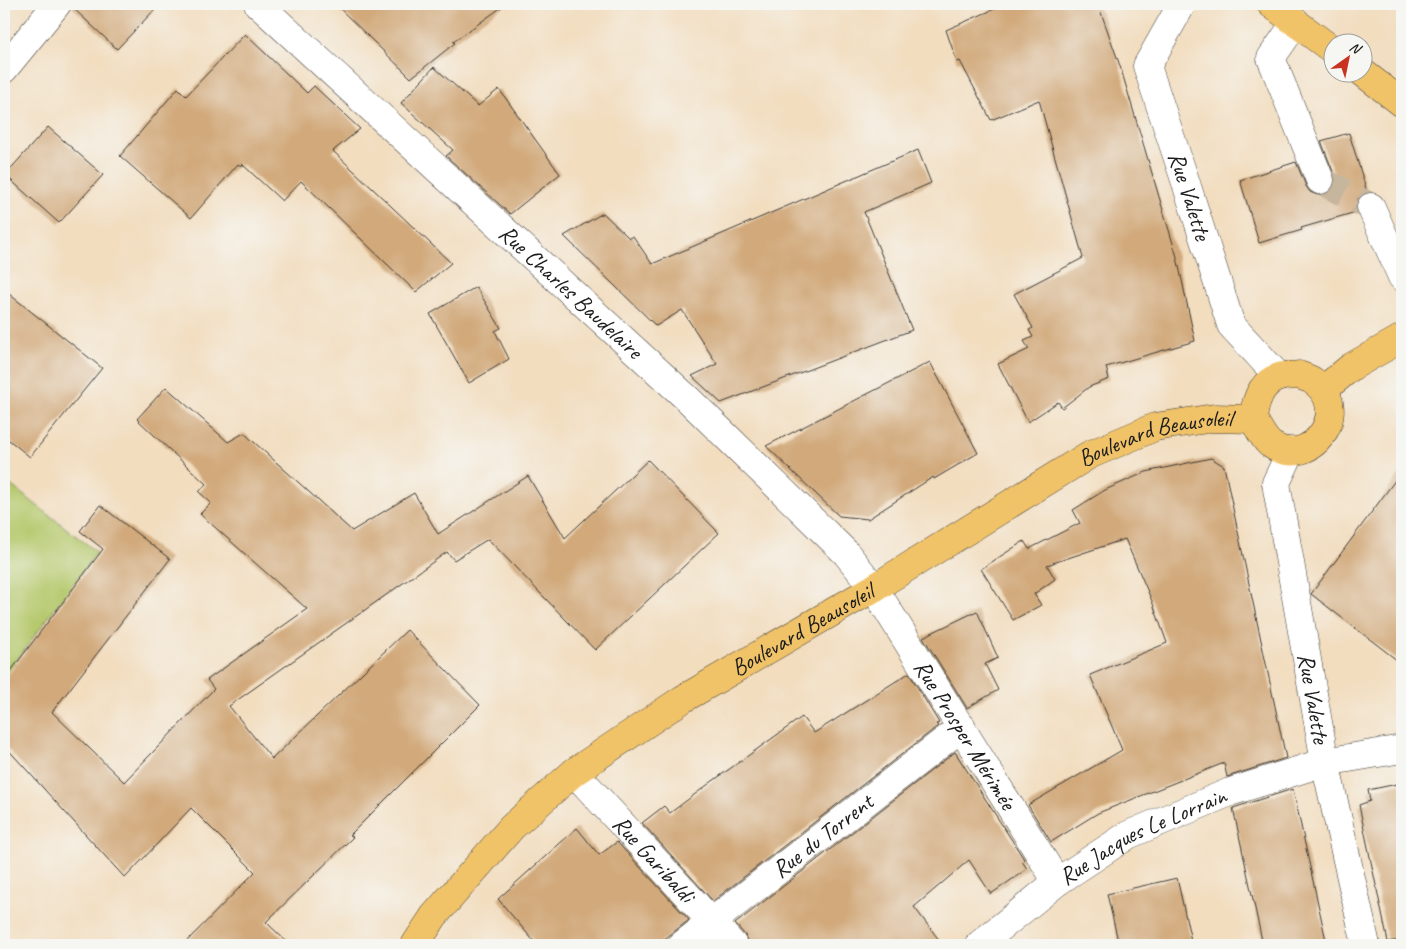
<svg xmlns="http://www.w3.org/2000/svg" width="1406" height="949" font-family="Caveat,sans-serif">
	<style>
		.green { fill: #b5c96d; stroke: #687244 }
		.building { fill: #d1a97a }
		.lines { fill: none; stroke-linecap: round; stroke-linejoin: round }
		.minor-tunnel { stroke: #c7b69e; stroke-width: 28; stroke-dasharray: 28 14; stroke-linecap: butt }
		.minor-casing { stroke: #3c3934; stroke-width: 29 }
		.major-casing { stroke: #3c3934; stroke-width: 29 }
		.minor { stroke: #fff; stroke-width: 28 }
		.major { stroke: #f1c369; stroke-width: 28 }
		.labels { text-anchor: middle; stroke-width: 5; stroke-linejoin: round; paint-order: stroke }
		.street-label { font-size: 24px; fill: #1c1c1c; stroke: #f6f6f2 }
	</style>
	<rect width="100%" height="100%" fill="#f6f6f2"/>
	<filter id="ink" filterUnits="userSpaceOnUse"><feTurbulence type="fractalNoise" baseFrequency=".02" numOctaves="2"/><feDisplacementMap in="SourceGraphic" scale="10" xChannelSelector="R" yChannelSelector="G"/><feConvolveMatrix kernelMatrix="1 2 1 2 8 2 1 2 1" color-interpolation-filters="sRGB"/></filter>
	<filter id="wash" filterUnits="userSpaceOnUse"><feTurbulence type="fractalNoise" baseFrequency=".0096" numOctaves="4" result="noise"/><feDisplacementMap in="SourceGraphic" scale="20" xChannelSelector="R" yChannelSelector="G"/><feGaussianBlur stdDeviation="1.12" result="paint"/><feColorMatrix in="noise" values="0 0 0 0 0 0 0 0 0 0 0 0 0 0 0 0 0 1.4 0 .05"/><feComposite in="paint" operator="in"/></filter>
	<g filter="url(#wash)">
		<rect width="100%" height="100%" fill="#f2ddbf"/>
		<path class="green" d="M 4,480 L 97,552 L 4,677 Z"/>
		<g id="blocks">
			<path class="building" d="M 72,4 L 160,4 L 117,49 L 72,7 Z
				M 335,4 L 506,4 L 453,42 L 455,43 L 411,78 Z
				M 1006,4 L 1098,4 L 1120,66 L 1177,257 L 1195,341 L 1106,367 L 1109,379 L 1089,387 L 1062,408 L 1058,402 L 1028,422 L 998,364 L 1029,349 L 1024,341 L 1033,337 L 1029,330 L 1033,328 L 1014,294 L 1083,258 L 1039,100 L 991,120 L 960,61 L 957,62 L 946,30 Z
				M 245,34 L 307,93 L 314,86 L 360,129 L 333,151 L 451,263 L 416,292 L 301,181 L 282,201 L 242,164 L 241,166 L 238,164 L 191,218 L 120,156 L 178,88 L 186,96 Z
				M 434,67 L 478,106 L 499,89 L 560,174 L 510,214 L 446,156 L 453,150 L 401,103 Z
				M 48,127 L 103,175 L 59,223 L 5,175 Z
				M 1349,133 L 1367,192 L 1358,198 L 1356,205 L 1356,212 L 1301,228 L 1302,230 L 1259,243 L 1240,180 L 1296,162 L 1306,186 L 1310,192 L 1317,195 L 1326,194 L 1333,189 L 1335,182 L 1334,174 L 1321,141 Z
				M 918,150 L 931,183 L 864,212 L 912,330 L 721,403 L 692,376 L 717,364 L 682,310 L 656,326 L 564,236 L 603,213 L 629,238 L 633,236 L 652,264 Z
				M 476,287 L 501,328 L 495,331 L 509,359 L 469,383 L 430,314 Z
				M 4,290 L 102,368 L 30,457 L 4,436 Z
				M 930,362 L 978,453 L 934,479 L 933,477 L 868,519 L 839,516 L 766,446 Z
				M 166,387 L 228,442 L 244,433 L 352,531 L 414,493 L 438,534 L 528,476 L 565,538 L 648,460 L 719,533 L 595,650 L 488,539 L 454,560 L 447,552 L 229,706 L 272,759 L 407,630 L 480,705 L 350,835 L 353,837 L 266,922 L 290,945 L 183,945 L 255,872 L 191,808 L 125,878 L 4,745 L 4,680 L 103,549 L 80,531 L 100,505 L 170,559 L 52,712 L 124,782 L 214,689 L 207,680 L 307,609 L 200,514 L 211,503 L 199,492 L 206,484 L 137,419 Z
				M 1211,458 L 1224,466 L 1286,758 L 1227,777 L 1224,763 L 1098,813 L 1051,842 L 1028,805 L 1122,750 L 1090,675 L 1167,643 L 1152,601 L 1125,539 L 1047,565 L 1055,579 L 1034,594 L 1041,605 L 1013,620 L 981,569 L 1024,541 L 1029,549 L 1080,523 L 1073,510 L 1105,490 L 1146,472 Z
				M 1402,471 L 1402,664 L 1311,594 Z
				M 977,611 L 998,658 L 985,664 L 998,690 L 967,708 L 923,637 Z
				M 909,673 L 939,723 L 936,724 L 938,726 L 713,901 L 642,823 L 664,806 L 670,813 L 710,783 L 802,717 L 814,733 Z
				M 955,752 L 1024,859 L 1022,861 L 1027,869 L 991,894 L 969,860 L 914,907 L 943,945 L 748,945 L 745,935 L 735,924 Z
				M 1402,783 L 1402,940 L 1388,942 L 1359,805 L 1370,801 L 1368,790 Z
				M 1293,789 L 1327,945 L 1263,945 L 1233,808 Z
				M 577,828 L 599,855 L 617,842 L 689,920 L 657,945 L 537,945 L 498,899 Z
				M 1177,878 L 1192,945 L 1119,945 L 1107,894 Z"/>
		</g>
	</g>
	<g filter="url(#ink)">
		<use href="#blocks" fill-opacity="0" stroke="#3c3934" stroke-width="1"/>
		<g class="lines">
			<path class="minor-tunnel" d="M 1320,180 L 1371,207"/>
			<g class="minor-casing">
				<g id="minor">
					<path id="s1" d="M 258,4 L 690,401 L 846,553 L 874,588 L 1057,882"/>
					<path id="s2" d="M 1182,4 L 1147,66 L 1185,180 L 1231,325 L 1279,377"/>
					<path d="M 1296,22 L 1271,58 L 1320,180"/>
					<path d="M 4,69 L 57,4"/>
					<path d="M 1371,207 L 1402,277"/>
					<path id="s3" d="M 1291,451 L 1276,483 L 1325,762 L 1366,945"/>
					<path id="s4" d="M 574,772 L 733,945"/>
					<path id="s5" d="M 682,945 L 962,727"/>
					<path id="s6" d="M 979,945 L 1057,882 L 1128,835 L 1230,792 L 1325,762 L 1402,749"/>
				</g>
			</g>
			<g class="major-casing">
				<g id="major">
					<path d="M 1271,4 L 1334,51"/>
					<path d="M 1362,72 L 1402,103"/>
					<path d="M 1299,375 C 1303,377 1309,378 1313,381 C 1355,409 1310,473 1270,444 C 1263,438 1258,427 1253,419 C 1255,402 1260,383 1279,377 C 1285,375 1293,376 1299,375 Z"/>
					<path d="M 1323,390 L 1351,367 L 1402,338"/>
					<path id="s7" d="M 415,945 L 434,916 L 512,827 L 574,772 L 683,699 L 874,588 L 1089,455 L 1155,427 L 1214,418 L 1253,419"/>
				</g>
			</g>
			<use href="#minor" class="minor"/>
			<use href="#major" class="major"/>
		</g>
	</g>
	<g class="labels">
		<g class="street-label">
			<text dy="8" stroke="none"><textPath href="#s2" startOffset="208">Rue Valette</textPath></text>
			<text dy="8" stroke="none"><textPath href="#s1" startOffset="425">Rue Charles Baudelaire</textPath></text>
			<text dy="8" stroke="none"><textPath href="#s7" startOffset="910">Boulevard Beausoleil</textPath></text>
			<text dy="8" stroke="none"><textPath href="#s7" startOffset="505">Boulevard Beausoleil</textPath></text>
			<text dy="8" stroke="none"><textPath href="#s3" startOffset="254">Rue Valette</textPath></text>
			<text dy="8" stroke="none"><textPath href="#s1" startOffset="1022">Rue Prosper Mérimée</textPath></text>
			<text dy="8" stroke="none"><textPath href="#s5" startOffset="178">Rue du Torrent</textPath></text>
			<text dy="8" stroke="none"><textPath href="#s6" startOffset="198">Rue Jacques Le Lorrain</textPath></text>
			<text dy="8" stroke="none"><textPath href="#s4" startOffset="118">Rue Garibaldi</textPath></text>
		</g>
	</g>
	<rect width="1406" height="949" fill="none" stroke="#f6f6f2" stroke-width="20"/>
	<g transform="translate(1348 58) rotate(33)"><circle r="24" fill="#f6f6f2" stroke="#9f9f9c"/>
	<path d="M0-4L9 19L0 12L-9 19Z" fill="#c8321e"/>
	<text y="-8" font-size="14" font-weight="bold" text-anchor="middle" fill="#1c1c1c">N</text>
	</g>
</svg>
